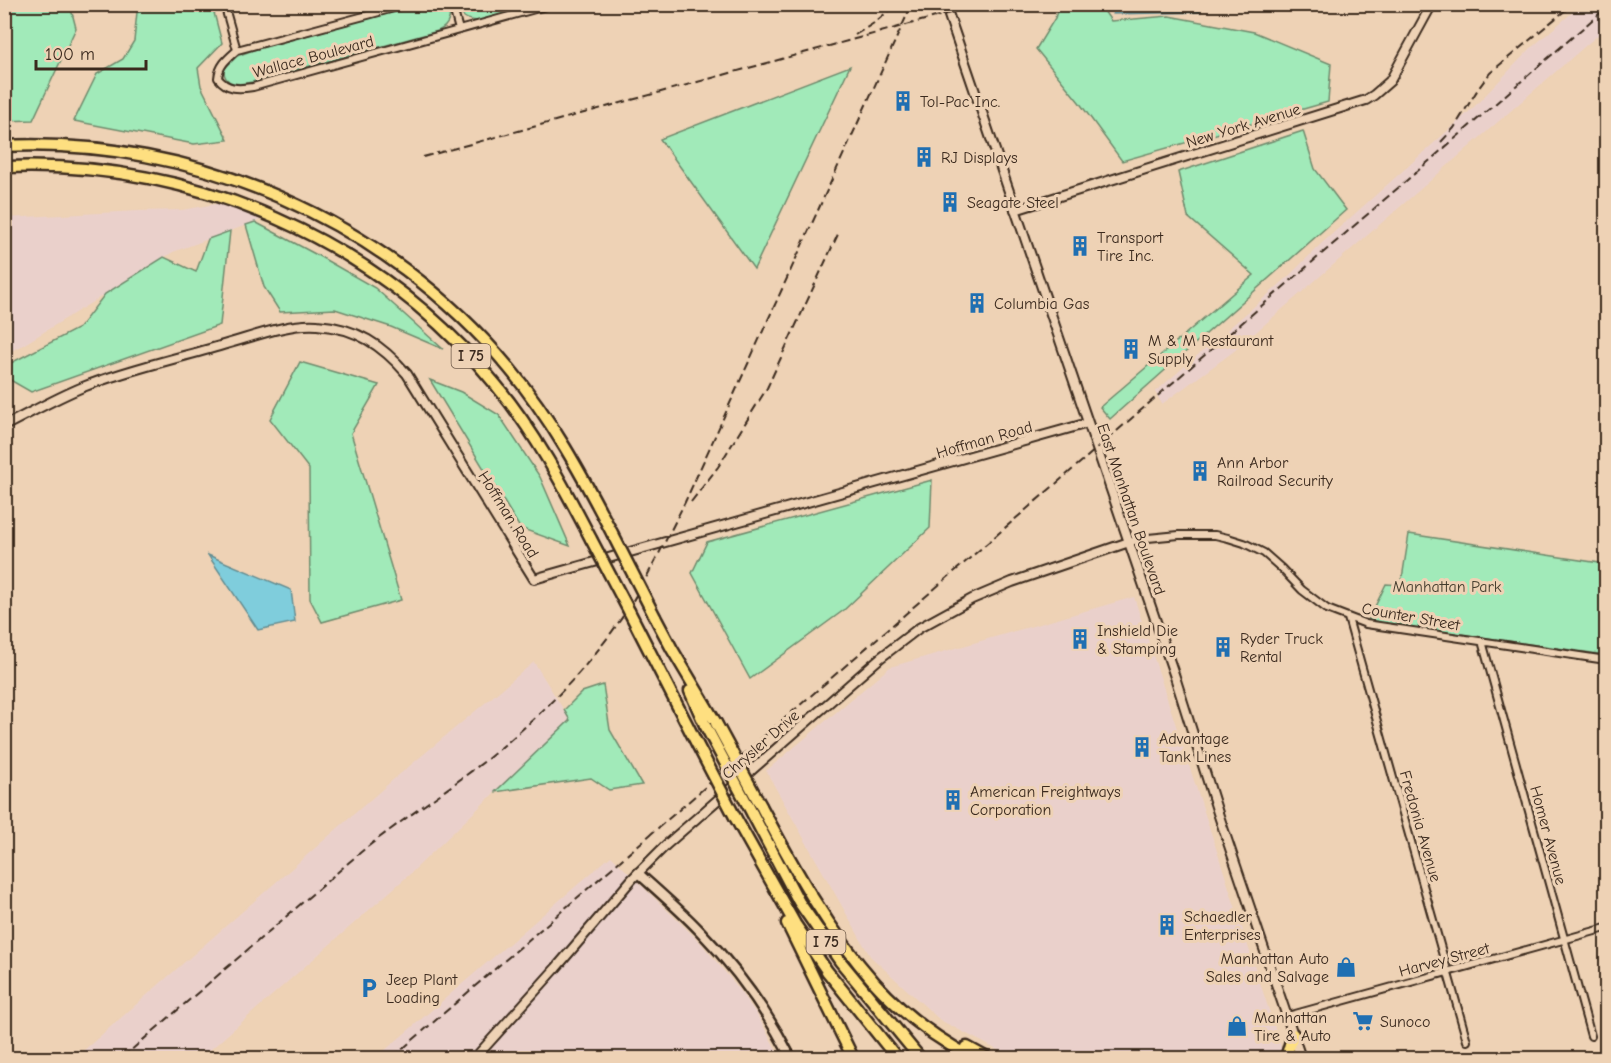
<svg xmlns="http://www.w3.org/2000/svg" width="1611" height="1063" font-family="'Comic Neue',sans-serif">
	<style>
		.built { fill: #ead0cb }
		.green { fill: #a1eab9; stroke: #6e8a6c; stroke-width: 1.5 }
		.water { fill: #7fcddc; stroke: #648c90; stroke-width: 1.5 }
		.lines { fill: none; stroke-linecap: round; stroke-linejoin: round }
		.minor-casing { stroke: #3b2a1e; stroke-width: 10 }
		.tertiary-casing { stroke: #3b2a1e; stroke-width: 12 }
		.secondary-casing { stroke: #3b2a1e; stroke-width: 13 }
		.motorway-casing { stroke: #3b2a1e; stroke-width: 15 }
		.minor { stroke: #eed2b5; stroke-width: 6 }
		.tertiary { stroke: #eed2b5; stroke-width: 8 }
		.secondary { stroke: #eed2b5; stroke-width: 8 }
		.motorway { stroke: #fedf80; stroke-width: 10 }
		.rail { stroke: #3b2a1e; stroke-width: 2; stroke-dasharray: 9 4.5; stroke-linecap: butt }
		.motorway-bridge-casing { stroke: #3b2a1e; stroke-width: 15; stroke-linecap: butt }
		.motorway-bridge { stroke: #fedf80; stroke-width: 10 }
		.labels { text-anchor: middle; stroke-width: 6; stroke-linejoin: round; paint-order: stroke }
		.shield { fill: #eed2b5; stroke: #715c4b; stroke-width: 1.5 }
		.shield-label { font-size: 15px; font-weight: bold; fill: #3b2a1e }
		.street-label { font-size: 16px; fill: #3b2a1e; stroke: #eed2b5 }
		.poi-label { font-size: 16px; fill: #3b2a1e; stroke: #eed2b5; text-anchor: start }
		.park-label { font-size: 16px; fill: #453d2e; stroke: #eed2b5 }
	</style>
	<rect width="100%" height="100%" fill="#eed2b5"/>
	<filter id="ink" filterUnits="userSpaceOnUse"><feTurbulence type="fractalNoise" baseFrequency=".0167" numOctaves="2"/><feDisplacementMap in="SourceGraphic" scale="12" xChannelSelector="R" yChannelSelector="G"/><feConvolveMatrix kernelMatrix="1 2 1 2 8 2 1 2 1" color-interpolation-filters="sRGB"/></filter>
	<g filter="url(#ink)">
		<path class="built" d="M 1581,5 L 1606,5 L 1606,28 L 1233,352 L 1162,404 L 1155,392 L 1287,278 L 1322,243 L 1472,109 L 1531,48 Z
			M 233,201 L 271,216 L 173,252 L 23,345 L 5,354 L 5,218 L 138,211 L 182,210 Z
			M 1134,597 L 1282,1050 L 1261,1058 L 1013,1058 L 940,1020 L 870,956 L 766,771 L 890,667 Z
			M 534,662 L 570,720 L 410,874 L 201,1058 L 75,1058 L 394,779 Z
			M 611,856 L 700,942 L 730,978 L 756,1013 L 781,1058 L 376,1058 Z"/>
		<path class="green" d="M 458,4 L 537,4 L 537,5 L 478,21 C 467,20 459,17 458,4 Z
			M 4,5 L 70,5 L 76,28 L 33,120 L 5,121 Z
			M 142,5 L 212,5 L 222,43 L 198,68 L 201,86 L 228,140 L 194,144 L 74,121 L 97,74 L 123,59 L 134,41 L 137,12 Z
			M 418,5 L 444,5 C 454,14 449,26 438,31 L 252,82 C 240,85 223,86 224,69 L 237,56 L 253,50 Z
			M 1059,5 L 1100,5 L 1111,21 L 1169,16 L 1254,32 L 1331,64 L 1328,102 L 1122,161 L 1079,102 L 1036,49 L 1055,18 Z
			M 850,66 L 754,269 L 660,139 Z
			M 1303,131 L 1315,169 L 1346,210 L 1110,419 L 1100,407 L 1254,275 L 1188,217 L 1178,172 Z
			M 255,222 L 317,255 L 375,288 L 443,349 L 391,327 L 335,309 L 280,312 L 264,287 L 246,225 Z
			M 230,231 L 220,325 L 31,392 L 5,377 L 5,366 L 79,328 L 105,294 L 164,257 L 196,272 L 208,239 Z
			M 300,362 L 379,385 L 351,433 L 401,600 L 322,622 L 310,599 L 309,469 L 270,419 Z
			M 430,380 L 461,392 L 499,415 L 540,477 L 570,546 L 520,528 Z
			M 932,480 L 930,528 L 844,610 L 750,679 L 692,573 L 707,542 Z
			M 1409,534 L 1606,564 L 1606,655 L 1368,621 L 1386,584 L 1401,585 Z
			M 603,685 L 610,730 L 642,785 L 609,790 L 591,778 L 495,792 L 570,720 L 564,710 L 582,692 Z"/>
		<path class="water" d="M 1109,5 L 1195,5 L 1200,12 L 1113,14 Z
			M 208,555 L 291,590 L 295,622 L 258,630 Z"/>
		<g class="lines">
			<g class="minor-casing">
				<path id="minor" d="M 224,4 L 237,50
					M 409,4 L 237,50 C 228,58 219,65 218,78 C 227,90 239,89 253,87 L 553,4
					M 452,4 L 459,30
					M 1129,542 L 1148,538 L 1179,535 L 1215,535 L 1228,538 L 1244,543 L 1264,553 L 1281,568 L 1302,590 L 1327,609 L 1366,624 L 1606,660
					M 1348,618 L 1467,1041
					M 1482,641 L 1591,1036
					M 1288,1016 L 1606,928"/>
			</g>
			<g class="tertiary-casing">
				<path id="tertiary" d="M 945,4 L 1175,677 L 1218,813 L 1301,1058
					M 1015,210 L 1366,100 L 1374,95 L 1390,81 L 1432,4
					M 4,426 C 30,413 56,398 83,387 C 128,369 176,359 223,345 C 253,337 286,323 317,325 C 357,328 382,345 407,374 L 534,579 L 1088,423
					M 475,1058 L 556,968 L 633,878 L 666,845 L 880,658 L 919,628 L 972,599 L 1012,582 L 1129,542"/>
			</g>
			<g class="secondary-casing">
				<path id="secondary" d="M 638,873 C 659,892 680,910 699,930 C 736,968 767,1011 791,1058"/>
			</g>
			<g class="motorway-casing">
				<path id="motorway" d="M 4,146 C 196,137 387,221 509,368 C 551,418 582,475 612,533
					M 4,167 C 192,159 377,239 496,385 C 535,432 563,485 591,539
					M 629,611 L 697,744
					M 655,617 L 672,649 L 716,723
					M 690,691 L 705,725
					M 761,806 C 794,868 828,930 875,983 C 903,1014 937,1039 973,1058
					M 752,813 L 799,902 L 840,961 L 920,1058
					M 735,817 L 795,924 L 827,971 L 897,1058
					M 787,923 L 853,1058
					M 967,1047 L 987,1058
					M 1286,1058 L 1293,1034"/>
			</g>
			<use href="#minor" class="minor"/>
			<use href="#tertiary" class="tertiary"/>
			<use href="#secondary" class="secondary"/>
			<use href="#motorway" class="motorway"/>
			<path class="rail" d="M 855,35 L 874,23 L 897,4
				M 1441,142 L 1454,128 L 1478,89 L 1490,73 L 1568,8
				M 423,157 L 983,4
				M 691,502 L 718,467 L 767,388 L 839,232
				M 122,1058 L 361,852 C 401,820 445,792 486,760 C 541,716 591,666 629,607 C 650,573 667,538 685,502 L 912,4
				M 392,1058 L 1606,8"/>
			<g class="motorway-bridge-casing">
				<path id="motorway-bridge" d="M 612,533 L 655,617
					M 591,539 L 629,611
					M 716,723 L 761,806
					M 705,725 L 752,813
					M 697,744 L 735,817"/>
			</g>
			<use href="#motorway-bridge" class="motorway-bridge"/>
		</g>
	</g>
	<defs>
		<g id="building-bare" transform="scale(1.62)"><path d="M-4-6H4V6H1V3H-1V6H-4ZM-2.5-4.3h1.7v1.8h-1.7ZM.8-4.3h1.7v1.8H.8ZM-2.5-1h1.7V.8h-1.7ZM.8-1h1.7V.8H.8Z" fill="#1f6fb2" stroke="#eed2b5" stroke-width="2.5" paint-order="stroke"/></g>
		<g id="shop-bare" transform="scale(1.62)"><path d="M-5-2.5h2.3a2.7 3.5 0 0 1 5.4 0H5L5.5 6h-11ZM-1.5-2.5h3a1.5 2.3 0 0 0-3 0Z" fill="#1f6fb2" stroke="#eed2b5" stroke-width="2.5" paint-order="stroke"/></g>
		<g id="parking-bare" transform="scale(1.62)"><path d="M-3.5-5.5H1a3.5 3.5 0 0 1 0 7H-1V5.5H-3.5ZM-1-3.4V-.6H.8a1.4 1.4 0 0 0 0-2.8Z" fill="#1f6fb2" stroke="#eed2b5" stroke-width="2.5" paint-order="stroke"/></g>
		<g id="supermarket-bare" transform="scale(1.62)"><path d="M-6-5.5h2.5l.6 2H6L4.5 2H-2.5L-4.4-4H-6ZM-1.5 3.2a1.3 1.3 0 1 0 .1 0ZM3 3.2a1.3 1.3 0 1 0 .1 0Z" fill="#1f6fb2" stroke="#eed2b5" stroke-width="2.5" paint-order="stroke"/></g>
	</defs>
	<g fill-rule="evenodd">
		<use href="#building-bare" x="903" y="101"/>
		<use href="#building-bare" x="924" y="157"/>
		<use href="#building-bare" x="950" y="202"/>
		<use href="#building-bare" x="1080" y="246"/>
		<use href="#building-bare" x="977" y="303"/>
		<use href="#building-bare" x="1131" y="349"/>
		<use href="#building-bare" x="1200" y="471"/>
		<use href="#building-bare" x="1080" y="639"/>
		<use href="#building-bare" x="1223" y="647"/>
		<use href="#building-bare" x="1142" y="747"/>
		<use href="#building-bare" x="953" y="800"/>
		<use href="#building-bare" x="1167" y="925"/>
		<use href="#shop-bare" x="1346" y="967"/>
		<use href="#parking-bare" x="369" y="988"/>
		<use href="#supermarket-bare" x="1363" y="1021"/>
		<use href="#shop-bare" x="1237" y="1026"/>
	</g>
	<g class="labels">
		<g class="shield">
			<rect x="451.5" y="344" width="39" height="24" rx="4.5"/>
			<rect x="806.5" y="930" width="39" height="24" rx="4.5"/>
		</g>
		<g class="shield-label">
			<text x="471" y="361">I 75</text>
			<text x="826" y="947">I 75</text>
		</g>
		<g class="street-label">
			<text transform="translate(313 56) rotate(-15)" y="6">Wallace Boulevard</text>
			<text transform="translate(1243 125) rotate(-17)" y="6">New York Avenue</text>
			<text transform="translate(984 439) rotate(-16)" y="6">Hoffman Road</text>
			<text transform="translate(1132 509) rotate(71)" y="6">East Manhattan Boulevard</text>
			<text transform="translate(509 514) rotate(58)" y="6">Hoffman Road</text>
			<text transform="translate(1411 616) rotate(10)" y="6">Counter Street</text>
			<text transform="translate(760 744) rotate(-41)" y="6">Chrysler Drive</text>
			<text transform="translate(1421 826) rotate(74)" y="6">Fredonia Avenue</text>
			<text transform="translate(1549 835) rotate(75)" y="6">Homer Avenue</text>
			<text transform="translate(1444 959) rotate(-15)" y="6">Harvey Street</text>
		</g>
		<g class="poi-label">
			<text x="920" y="107">Tol-Pac Inc.</text>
			<text x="941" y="163">RJ Displays</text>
			<text x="967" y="208">Seagate Steel</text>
			<text x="1097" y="243">Transport<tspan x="1097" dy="18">Tire Inc.</tspan></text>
			<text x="994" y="309">Columbia Gas</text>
			<text x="1148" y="346">M &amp; M Restaurant<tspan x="1148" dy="18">Supply</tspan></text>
			<text x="1217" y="468">Ann Arbor<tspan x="1217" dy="18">Railroad Security</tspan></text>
			<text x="1097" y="636">Inshield Die<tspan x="1097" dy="18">&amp; Stamping</tspan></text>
			<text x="1240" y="644">Ryder Truck<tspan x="1240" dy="18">Rental</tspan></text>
			<text x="1159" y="744">Advantage<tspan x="1159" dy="18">Tank Lines</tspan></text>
			<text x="970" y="797">American Freightways<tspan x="970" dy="18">Corporation</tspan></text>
			<text x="1184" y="922">Schaedler<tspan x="1184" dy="18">Enterprises</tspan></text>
			<text x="1329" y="964" text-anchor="end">Manhattan Auto<tspan x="1329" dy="18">Sales and Salvage</tspan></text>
			<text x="386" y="985">Jeep Plant<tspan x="386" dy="18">Loading</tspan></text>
			<text x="1254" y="1023">Manhattan<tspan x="1254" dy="18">Tire &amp; Auto</tspan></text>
			<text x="1380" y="1027">Sunoco</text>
		</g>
		<g class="park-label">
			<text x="1447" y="592">Manhattan Park</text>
		</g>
	</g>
	<rect width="1611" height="1063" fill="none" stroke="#eed2b5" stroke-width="24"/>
	<rect x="12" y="12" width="1587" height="1039" fill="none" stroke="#3b2a1e" stroke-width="2" filter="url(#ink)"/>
	<path d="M36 60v9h110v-9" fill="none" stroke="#3b2a1e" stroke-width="3"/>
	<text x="45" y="60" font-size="18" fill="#3b2a1e" stroke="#eed2b5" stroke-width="4.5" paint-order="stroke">100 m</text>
</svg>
